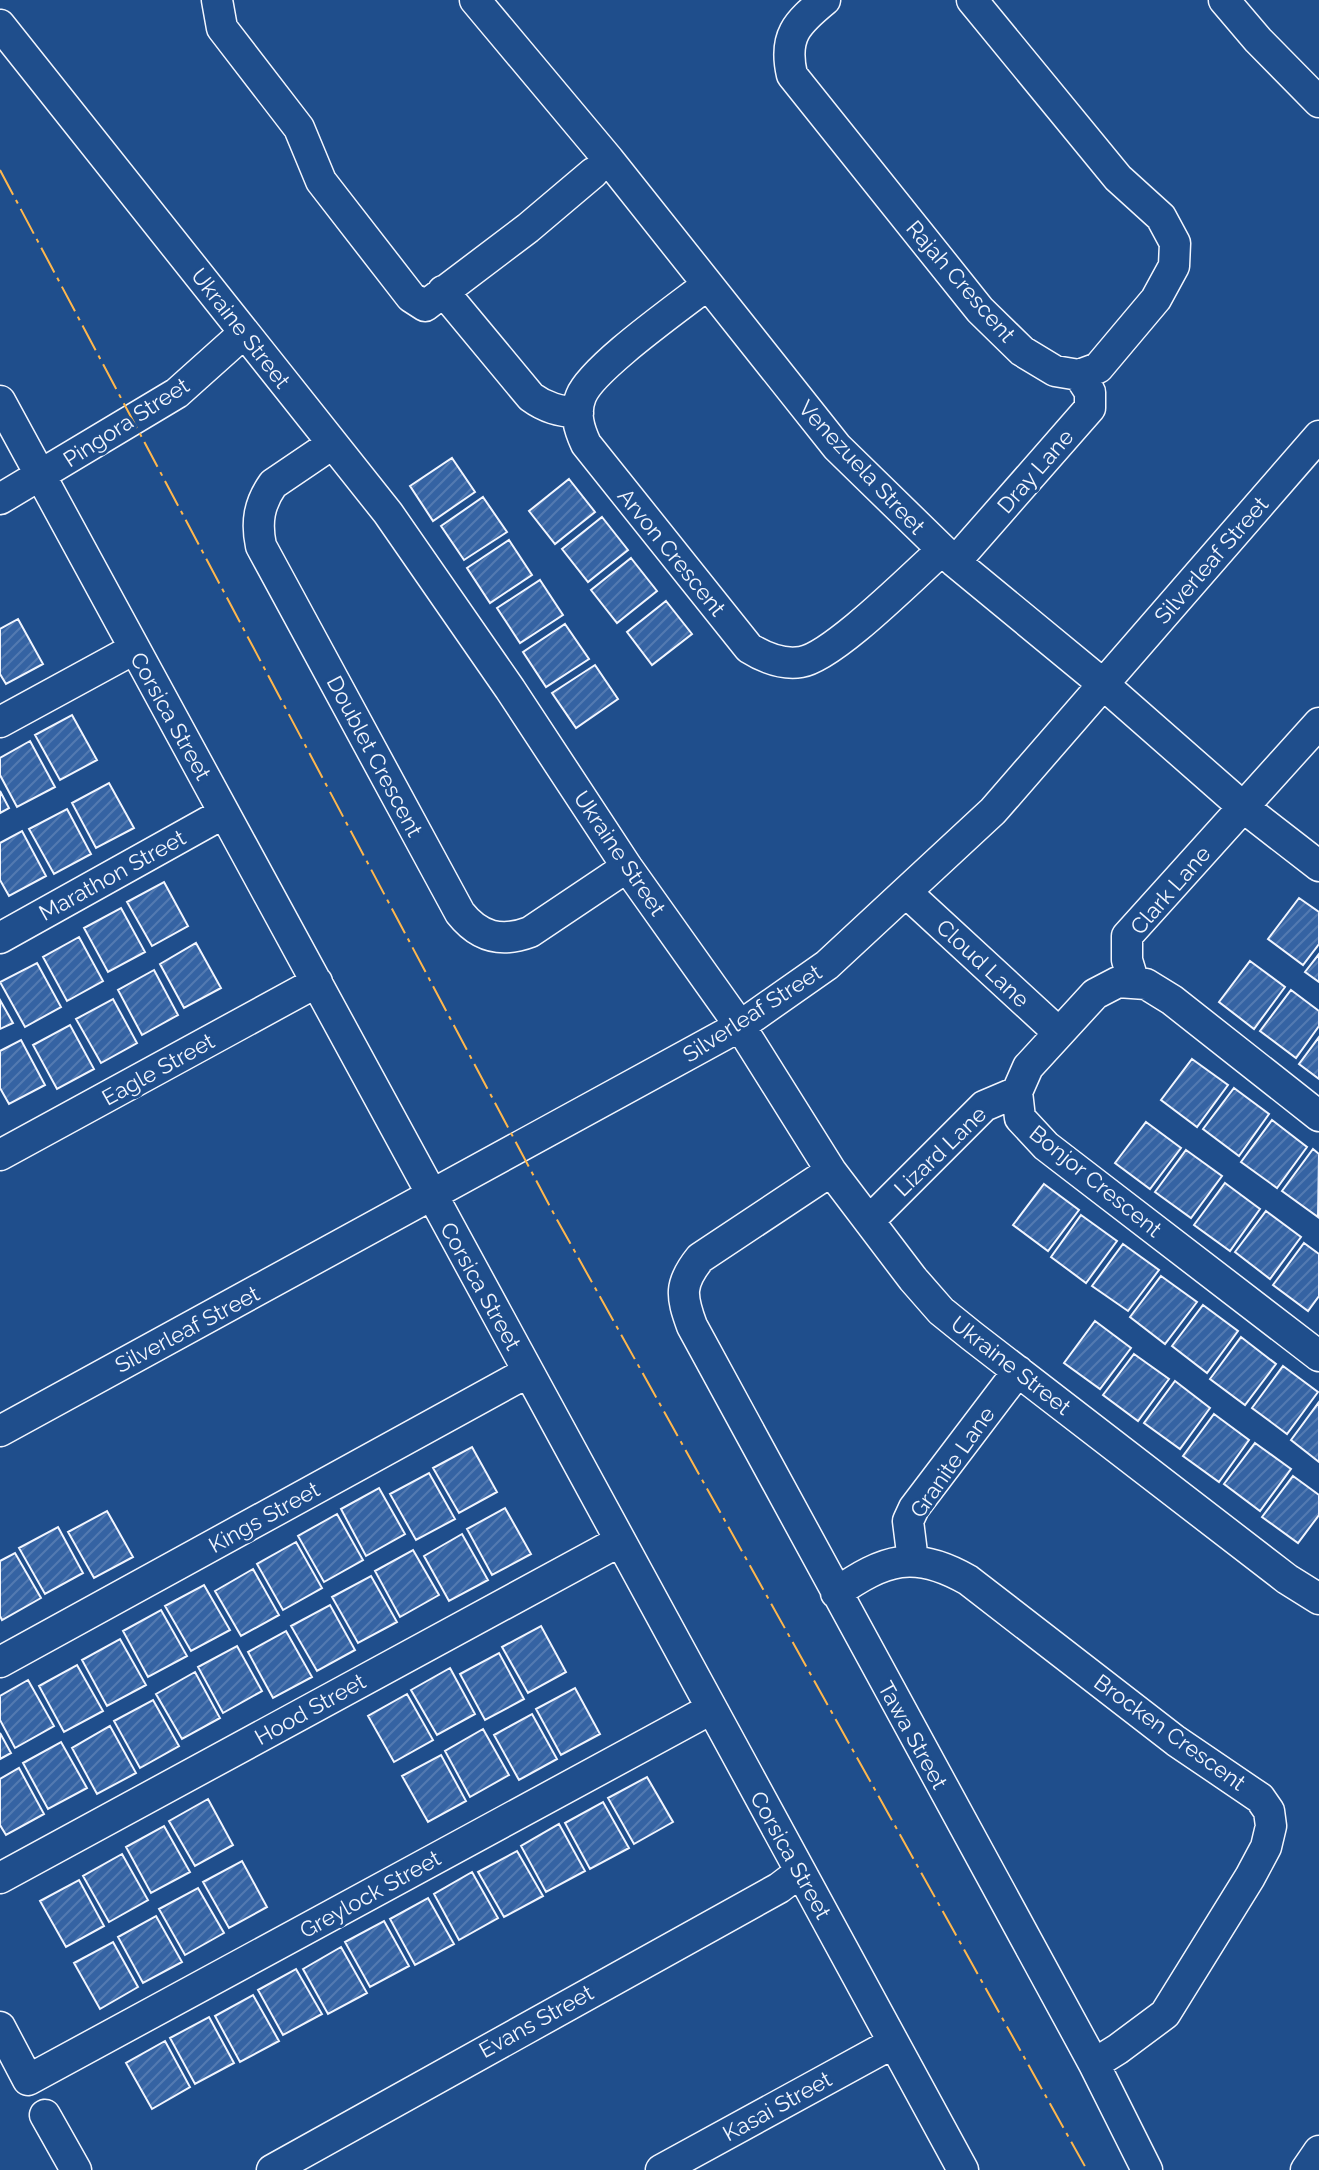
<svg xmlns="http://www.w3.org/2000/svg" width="1319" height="2170" font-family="Raleway,sans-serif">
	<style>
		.building { fill: url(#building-hatch); stroke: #f2f6ff; stroke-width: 2 }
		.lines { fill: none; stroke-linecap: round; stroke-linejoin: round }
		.street-casing { stroke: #f2f6ff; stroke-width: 33 }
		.street { stroke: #1f4e8c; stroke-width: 30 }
		.power { stroke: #ffb74d; stroke-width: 2; stroke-dasharray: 28 6 4 6; stroke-linecap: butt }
		.labels { text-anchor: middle; stroke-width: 6; stroke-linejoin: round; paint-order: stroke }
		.street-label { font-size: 22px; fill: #f2f6ff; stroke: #1f4e8c }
	</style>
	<defs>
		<pattern id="building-hatch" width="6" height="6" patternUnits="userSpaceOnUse" patternTransform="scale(2)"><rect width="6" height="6" fill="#3563a3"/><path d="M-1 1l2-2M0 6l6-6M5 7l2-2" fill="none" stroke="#537ab1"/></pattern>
	</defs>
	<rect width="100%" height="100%" fill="#1f4e8c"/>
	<path class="building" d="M 452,458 L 475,492 L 433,521 L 410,486 Z
		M 569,479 L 595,512 L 555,544 L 529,511 Z
		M 483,497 L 507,532 L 464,560 L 441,526 Z
		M 602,517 L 628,550 L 588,582 L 562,549 Z
		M 509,540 L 532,575 L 490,603 L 467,568 Z
		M 631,558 L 657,591 L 617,623 L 591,590 Z
		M 540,580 L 563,615 L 520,643 L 497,608 Z
		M 666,601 L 692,634 L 652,665 L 627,632 Z
		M 18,619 L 43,664 L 6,684 L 0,674 L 0,629 Z
		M 565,624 L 589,659 L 546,687 L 523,652 Z
		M 595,665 L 618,699 L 576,728 L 552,693 Z
		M 72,715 L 97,760 L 60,780 L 35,735 Z
		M 30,741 L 55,787 L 17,807 L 0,775 L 0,758 Z
		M 109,783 L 134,828 L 96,848 L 72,803 Z
		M 0,791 L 9,808 L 0,813 Z
		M 67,809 L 91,854 L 54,874 L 29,829 Z
		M 22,831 L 46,876 L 9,896 L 0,880 L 0,843 Z
		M 164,882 L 188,926 L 152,946 L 127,902 Z
		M 1299,898 L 1319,912 L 1319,944 L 1303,965 L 1268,939 Z
		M 121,908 L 145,952 L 108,972 L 84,928 Z
		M 79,937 L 103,981 L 67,1001 L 43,957 Z
		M 196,943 L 221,988 L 184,1008 L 160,964 Z
		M 1319,954 L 1319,982 L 1305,972 Z
		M 1250,961 L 1285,987 L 1254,1029 L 1219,1002 Z
		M 37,963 L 61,1007 L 25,1027 L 0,982 Z
		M 154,970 L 178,1015 L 142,1035 L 118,990 Z
		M 1291,990 L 1319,1011 L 1319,1026 L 1296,1058 L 1260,1031 Z
		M 113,999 L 137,1043 L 101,1063 L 76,1019 Z
		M 0,1000 L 13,1023 L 0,1029 Z
		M 70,1025 L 94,1069 L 57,1089 L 33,1045 Z
		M 1319,1037 L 1319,1079 L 1299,1064 Z
		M 21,1040 L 45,1085 L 9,1104 L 0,1088 L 0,1051 Z
		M 1192,1059 L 1228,1085 L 1197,1127 L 1161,1100 Z
		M 1234,1088 L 1269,1114 L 1239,1156 L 1203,1129 Z
		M 1272,1120 L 1307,1147 L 1277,1188 L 1241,1162 Z
		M 1146,1122 L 1181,1148 L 1150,1189 L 1115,1163 Z
		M 1313,1149 L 1319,1154 L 1318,1217 L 1282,1191 Z
		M 1186,1150 L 1222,1176 L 1191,1218 L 1155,1192 Z
		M 1225,1183 L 1260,1209 L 1230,1251 L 1194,1225 Z
		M 1044,1184 L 1079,1210 L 1048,1251 L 1013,1225 Z
		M 1266,1211 L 1301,1237 L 1270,1279 L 1235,1252 Z
		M 1081,1215 L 1117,1241 L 1086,1283 L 1051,1257 Z
		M 1304,1243 L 1319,1254 L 1319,1296 L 1308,1311 L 1273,1285 Z
		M 1123,1244 L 1159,1270 L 1128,1311 L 1092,1286 Z
		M 1161,1276 L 1197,1302 L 1165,1344 L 1130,1317 Z
		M 1203,1305 L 1238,1331 L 1207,1373 L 1172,1346 Z
		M 1095,1321 L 1131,1348 L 1100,1389 L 1064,1363 Z
		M 1241,1337 L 1276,1364 L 1245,1405 L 1210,1379 Z
		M 1134,1354 L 1169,1379 L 1138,1421 L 1103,1395 Z
		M 1283,1366 L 1318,1392 L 1287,1434 L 1252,1408 Z
		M 1175,1381 L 1210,1408 L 1180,1449 L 1144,1423 Z
		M 1319,1402 L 1319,1462 L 1291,1440 Z
		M 1214,1414 L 1249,1440 L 1219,1482 L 1183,1456 Z
		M 1255,1443 L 1291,1469 L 1260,1511 L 1224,1484 Z
		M 472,1447 L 497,1492 L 459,1513 L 433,1468 Z
		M 429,1473 L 455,1519 L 416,1540 L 390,1494 Z
		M 1293,1476 L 1319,1495 L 1319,1515 L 1298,1543 L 1262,1517 Z
		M 379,1488 L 405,1534 L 366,1556 L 341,1509 Z
		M 505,1508 L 531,1554 L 492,1575 L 467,1529 Z
		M 107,1511 L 133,1557 L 94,1578 L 68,1532 Z
		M 337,1514 L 363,1560 L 324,1582 L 298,1536 Z
		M 58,1527 L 83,1573 L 45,1594 L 19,1548 Z
		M 462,1534 L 488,1580 L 449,1601 L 424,1556 Z
		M 296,1542 L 322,1588 L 283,1610 L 257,1564 Z
		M 413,1550 L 439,1595 L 400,1617 L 375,1571 Z
		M 15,1553 L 41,1598 L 2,1620 L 0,1616 L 0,1561 Z
		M 253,1569 L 279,1615 L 241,1636 L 215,1591 Z
		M 371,1576 L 397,1622 L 358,1643 L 332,1597 Z
		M 204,1585 L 230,1630 L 191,1651 L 165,1606 Z
		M 330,1605 L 355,1650 L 317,1671 L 291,1626 Z
		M 161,1610 L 187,1656 L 148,1677 L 123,1631 Z
		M 541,1626 L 566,1672 L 528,1693 L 502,1647 Z
		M 286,1631 L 312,1677 L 273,1698 L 248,1652 Z
		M 120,1639 L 146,1685 L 107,1706 L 82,1660 Z
		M 237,1646 L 262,1691 L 223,1713 L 198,1667 Z
		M 499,1653 L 524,1699 L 485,1720 L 460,1674 Z
		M 77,1665 L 103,1711 L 64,1732 L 39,1686 Z
		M 450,1668 L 475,1714 L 437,1735 L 411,1690 Z
		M 195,1672 L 220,1718 L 182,1739 L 156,1694 Z
		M 28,1680 L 54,1726 L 15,1748 L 0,1720 L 0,1696 Z
		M 575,1688 L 600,1734 L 561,1755 L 536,1709 Z
		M 407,1694 L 433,1740 L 394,1762 L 368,1716 Z
		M 153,1700 L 179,1746 L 140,1768 L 114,1721 Z
		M 532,1714 L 557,1759 L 519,1780 L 494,1735 Z
		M 110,1726 L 136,1773 L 97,1794 L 72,1748 Z
		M 483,1729 L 509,1775 L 470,1797 L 445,1751 Z
		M 0,1733 L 11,1753 L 0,1759 Z
		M 61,1742 L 87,1788 L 48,1809 L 23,1763 Z
		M 441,1755 L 466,1801 L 428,1822 L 402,1776 Z
		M 19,1768 L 44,1814 L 6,1835 L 0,1825 L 0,1779 Z
		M 647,1777 L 673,1822 L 634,1844 L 608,1798 Z
		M 208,1799 L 233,1845 L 195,1866 L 169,1821 Z
		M 603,1802 L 629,1848 L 590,1869 L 565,1823 Z
		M 559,1824 L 585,1871 L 546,1892 L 521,1846 Z
		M 164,1826 L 190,1872 L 151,1893 L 126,1847 Z
		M 517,1851 L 543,1896 L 504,1917 L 478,1872 Z
		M 122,1854 L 148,1900 L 109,1922 L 83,1876 Z
		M 242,1861 L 267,1907 L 229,1928 L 203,1882 Z
		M 472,1872 L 498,1918 L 459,1940 L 434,1894 Z
		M 79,1880 L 104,1926 L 66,1947 L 40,1901 Z
		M 198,1888 L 224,1933 L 185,1955 L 159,1909 Z
		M 428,1898 L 454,1944 L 415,1965 L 390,1919 Z
		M 156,1916 L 182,1962 L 143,1983 L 118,1937 Z
		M 384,1921 L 409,1966 L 370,1987 L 345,1942 Z
		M 113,1942 L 138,1987 L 100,2009 L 74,1963 Z
		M 341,1947 L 367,1993 L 328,2014 L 303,1969 Z
		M 296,1969 L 322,2014 L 283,2035 L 258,1990 Z
		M 253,1995 L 279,2041 L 240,2062 L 215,2016 Z
		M 209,2017 L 234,2063 L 195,2084 L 170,2038 Z
		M 165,2041 L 190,2087 L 152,2109 L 126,2063 Z"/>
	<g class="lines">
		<g class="street-casing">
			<path id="street" d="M 217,0 L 222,28 L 299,128 L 321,181 L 411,297 L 425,306 L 528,228 L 593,173
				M 475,0 L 609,160 L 837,447 L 955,562 L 1103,684 L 1243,807 L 1319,866
				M 825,0 C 797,23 783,36 792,75 L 980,310 L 1022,351 L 1055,371 L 1079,375 L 1098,368 L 1156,299 L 1174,266 L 1175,243 L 1161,217 L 1118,178 L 972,0
				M 1224,0 L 1258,40 L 1319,102
				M 0,25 L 388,513 L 510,689 L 627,867 L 740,1026 L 831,1171 L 913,1279 L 941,1311 L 972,1336 L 1287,1579 L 1319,1599
				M 707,285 C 679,307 592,368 581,396 C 574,413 579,429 586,444 L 749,648 C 765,658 782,665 801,662 C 833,657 914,575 941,551
				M 443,291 L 531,397 C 546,408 559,411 578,413
				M 0,401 L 963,2170
				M 332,444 L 273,484 C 259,504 256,522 261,546 L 460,913 C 479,937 501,943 530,932 L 627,867
				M 0,499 L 177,393 L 244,333
				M 955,562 L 1090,408 L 1090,392 L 1079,375
				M 0,722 L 134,649
				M 907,893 L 1059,1033
				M 0,938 L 224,813
				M 1134,983 L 1127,960 L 1127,936 L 1319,723
				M 1319,1116 L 1172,1000 L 1146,984 L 1118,982 L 1095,994 L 1028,1067 L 1017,1092 L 1020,1118 L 1046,1146 L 1319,1356
				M 0,1155 L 317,982
				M 831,1171 L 700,1258 C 679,1284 681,1296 692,1326 L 1094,2064 L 1147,2170
				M 869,1221 L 984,1106 L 1017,1092
				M 0,1431 L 740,1026 L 827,965 L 993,811 L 1319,436
				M 913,1561 L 908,1521 L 914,1508 L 1018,1371
				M 836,1593 C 885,1559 914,1549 968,1580 L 1176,1741 L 1260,1798 L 1269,1811 L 1271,1826 L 1266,1847 L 1250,1877 L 1165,2014 L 1118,2049 L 1094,2064
				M 0,1662 L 528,1372
				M 0,1878 L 620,1541
				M 0,2027 L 28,2080 L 711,1709
				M 45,2115 L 76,2170
				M 272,2170 L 779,1888 L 800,1872
				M 661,2170 L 893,2043
				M 1306,2170 L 1319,2151"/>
		</g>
		<use href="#street" class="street"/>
		<path class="power" d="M 0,170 L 555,1216 L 1087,2170"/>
	</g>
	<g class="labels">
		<g class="street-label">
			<text transform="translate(961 281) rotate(49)" y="8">Rajah Crescent</text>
			<text transform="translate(241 328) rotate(52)" y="8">Ukraine Street</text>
			<text transform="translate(126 422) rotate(-33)" y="8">Pingora Street</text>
			<text transform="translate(862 467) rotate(47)" y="8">Venezuela Street</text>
			<text transform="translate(1035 471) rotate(-49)" y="8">Dray Lane</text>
			<text transform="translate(672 552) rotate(51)" y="8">Arvon Crescent</text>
			<text transform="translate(1211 560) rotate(-49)" y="8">Silverleaf Street</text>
			<text transform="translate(171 716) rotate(61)" y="8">Corsica Street</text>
			<text transform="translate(375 756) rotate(62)" y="8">Doublet Crescent</text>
			<text transform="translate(620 853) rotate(56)" y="8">Ukraine Street</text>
			<text transform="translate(112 875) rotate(-29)" y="8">Marathon Street</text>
			<text transform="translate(1170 890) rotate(-49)" y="8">Clark Lane</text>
			<text transform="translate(983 963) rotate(43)" y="8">Cloud Lane</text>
			<text transform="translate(752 1013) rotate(-33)" y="8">Silverleaf Street</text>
			<text transform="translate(158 1069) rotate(-29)" y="8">Eagle Street</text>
			<text transform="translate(940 1151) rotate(-44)" y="8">Lizard Lane</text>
			<text transform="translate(1096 1181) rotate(39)" y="8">Bonjor Crescent</text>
			<text transform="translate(481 1286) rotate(61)" y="8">Corsica Street</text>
			<text transform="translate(187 1329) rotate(-28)" y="8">Silverleaf Street</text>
			<text transform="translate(1011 1365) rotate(38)" y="8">Ukraine Street</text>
			<text transform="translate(952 1462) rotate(-55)" y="8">Granite Lane</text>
			<text transform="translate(264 1517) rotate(-29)" y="8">Kings Street</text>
			<text transform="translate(310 1709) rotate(-29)" y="8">Hood Street</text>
			<text transform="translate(1170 1732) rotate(36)" y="8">Brocken Crescent</text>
			<text transform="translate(913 1735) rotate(61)" y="8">Tawa Street</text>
			<text transform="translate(791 1855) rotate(61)" y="8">Corsica Street</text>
			<text transform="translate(370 1894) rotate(-29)" y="8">Greylock Street</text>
			<text transform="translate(536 2021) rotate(-29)" y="8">Evans Street</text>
			<text transform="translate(777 2106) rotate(-29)" y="8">Kasai Street</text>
		</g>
	</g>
</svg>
